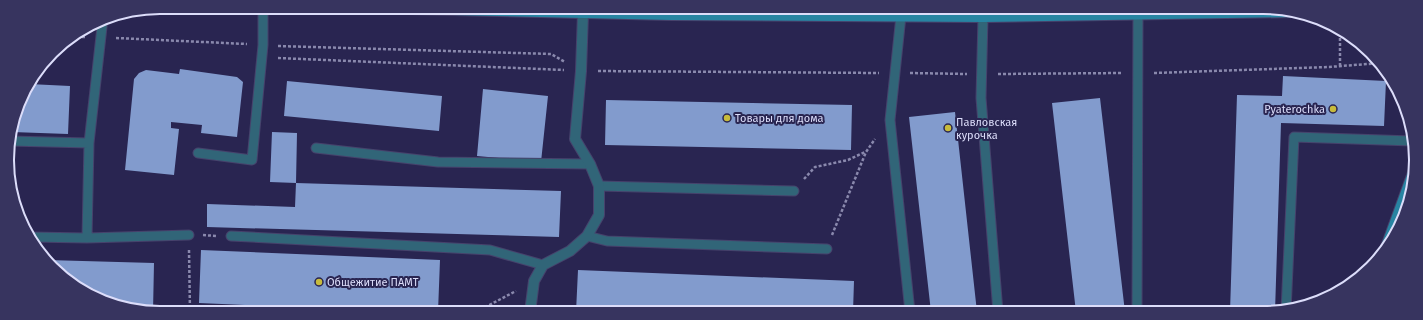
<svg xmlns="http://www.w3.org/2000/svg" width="1423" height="320" font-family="'Fira Sans',sans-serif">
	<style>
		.building { fill: #829bcd }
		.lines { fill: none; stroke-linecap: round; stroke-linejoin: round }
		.lane-casing { stroke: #46426c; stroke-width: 11 }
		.street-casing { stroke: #46426c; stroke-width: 12 }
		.secondary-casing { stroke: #46426c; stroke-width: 12 }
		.path { stroke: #8a89ad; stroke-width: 2.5; stroke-dasharray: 3 2; stroke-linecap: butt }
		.lane { stroke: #316578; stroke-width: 9 }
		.street { stroke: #316578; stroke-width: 10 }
		.secondary { stroke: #2784a2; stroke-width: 10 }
		.poi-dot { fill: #c7bb3c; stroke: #292551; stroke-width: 1.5 }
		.labels { text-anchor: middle; stroke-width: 4; stroke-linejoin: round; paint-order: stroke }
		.poi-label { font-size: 11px; fill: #dcddfa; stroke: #292551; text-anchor: start }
		.rim { fill: none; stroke: #dcddfa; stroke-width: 2 }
	</style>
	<rect width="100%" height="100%" fill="#292551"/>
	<path class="building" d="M 180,69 L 237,77 L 243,82 L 237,137 L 201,133 L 202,125 L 171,122 L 171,128 L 179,129 L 174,175 L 125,170 L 134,79 L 139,73 L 146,70 L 179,74 Z
		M 1283,76 L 1386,81 L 1384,126 L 1281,123 L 1275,312 L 1230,312 L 1237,95 L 1282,96 Z
		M 287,81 L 442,96 L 439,131 L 284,116 Z
		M 29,84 L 70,86 L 68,134 L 12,132 L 23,93 Z
		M 483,89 L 548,96 L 541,162 L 477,156 Z
		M 1100,98 L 1125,312 L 1076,312 L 1052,103 Z
		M 606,100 L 852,105 L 851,150 L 605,145 Z
		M 955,112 L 977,312 L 931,312 L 909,117 Z
		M 272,132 L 297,133 L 296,183 L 270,182 Z
		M 296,183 L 561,191 L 559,237 L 207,227 L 207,204 L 295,207 Z
		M 201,250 L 440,260 L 438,312 L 403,312 L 199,303 Z
		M 47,260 L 154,263 L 153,312 L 140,312 L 84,293 Z
		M 578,270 L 854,281 L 853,312 L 576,312 Z"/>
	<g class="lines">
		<g class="lane-casing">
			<path id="lane" d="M 901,16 L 890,120 L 910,312
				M 983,17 L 981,98 L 998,312
				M 10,141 L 89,143
				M 316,148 L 438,162 L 590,164
				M 198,153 L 252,160 L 263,45 L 263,7
				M 599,186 L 794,191
				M 231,236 L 490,250 L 543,265
				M 587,236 L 607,241 L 827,249
				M 31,237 L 87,238 L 189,235
				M 87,238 L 89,143 L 103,18
				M 1286,311 L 1294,137 L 1412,141
				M 1137,312 L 1138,15"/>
		</g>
		<g class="street-casing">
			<path id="street" d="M 530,312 L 534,281 L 543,265 L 570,251 L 587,236 L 599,215 L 599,186 L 590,164 L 575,139 L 581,71 L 583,13"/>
		</g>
		<g class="secondary-casing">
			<path id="secondary" d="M 316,7 L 671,15 L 983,17 L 1294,12
				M 1386,247 L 1414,170"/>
		</g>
		<path class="path" d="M 72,37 L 85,37
			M 116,38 L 247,44
			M 278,46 L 551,54 L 565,62
			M 278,58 L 564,70
			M 1340,66 L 1340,28
			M 598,71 L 879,73
			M 910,73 L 967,74
			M 1154,73 L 1329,67 L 1380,63
			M 998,74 L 1123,73
			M 804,179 L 815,167 L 848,160 L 865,152
			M 203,235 L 216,236
			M 832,235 L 866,152 L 875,139
			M 189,250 L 190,312
			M 476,312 L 516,291"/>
		<use href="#lane" class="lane"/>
		<use href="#street" class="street"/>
		<use href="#secondary" class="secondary"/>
	</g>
	<g class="poi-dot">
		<circle cx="1333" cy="109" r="4"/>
		<circle cx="727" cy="118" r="4"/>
		<circle cx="948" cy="128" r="4"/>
		<circle cx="319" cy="282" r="4"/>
	</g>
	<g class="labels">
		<g class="poi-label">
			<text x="1325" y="113" text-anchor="end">Pyaterochka</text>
			<text x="735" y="122">Товары для дома</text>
			<text x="956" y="126">Павловская<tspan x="956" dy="13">курочка</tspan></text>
			<text x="327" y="286">Общежитие ПАМТ</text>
		</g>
	</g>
	<path d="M0 0H1423V320H0ZM160 14H1263A146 146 0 0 1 1409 160V160A146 146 0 0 1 1263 306H160A146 146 0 0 1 14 160V160A146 146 0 0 1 160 14Z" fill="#37345f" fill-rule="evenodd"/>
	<path class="rim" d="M160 14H1263A146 146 0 0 1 1409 160V160A146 146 0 0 1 1263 306H160A146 146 0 0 1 14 160V160A146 146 0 0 1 160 14Z"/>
</svg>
